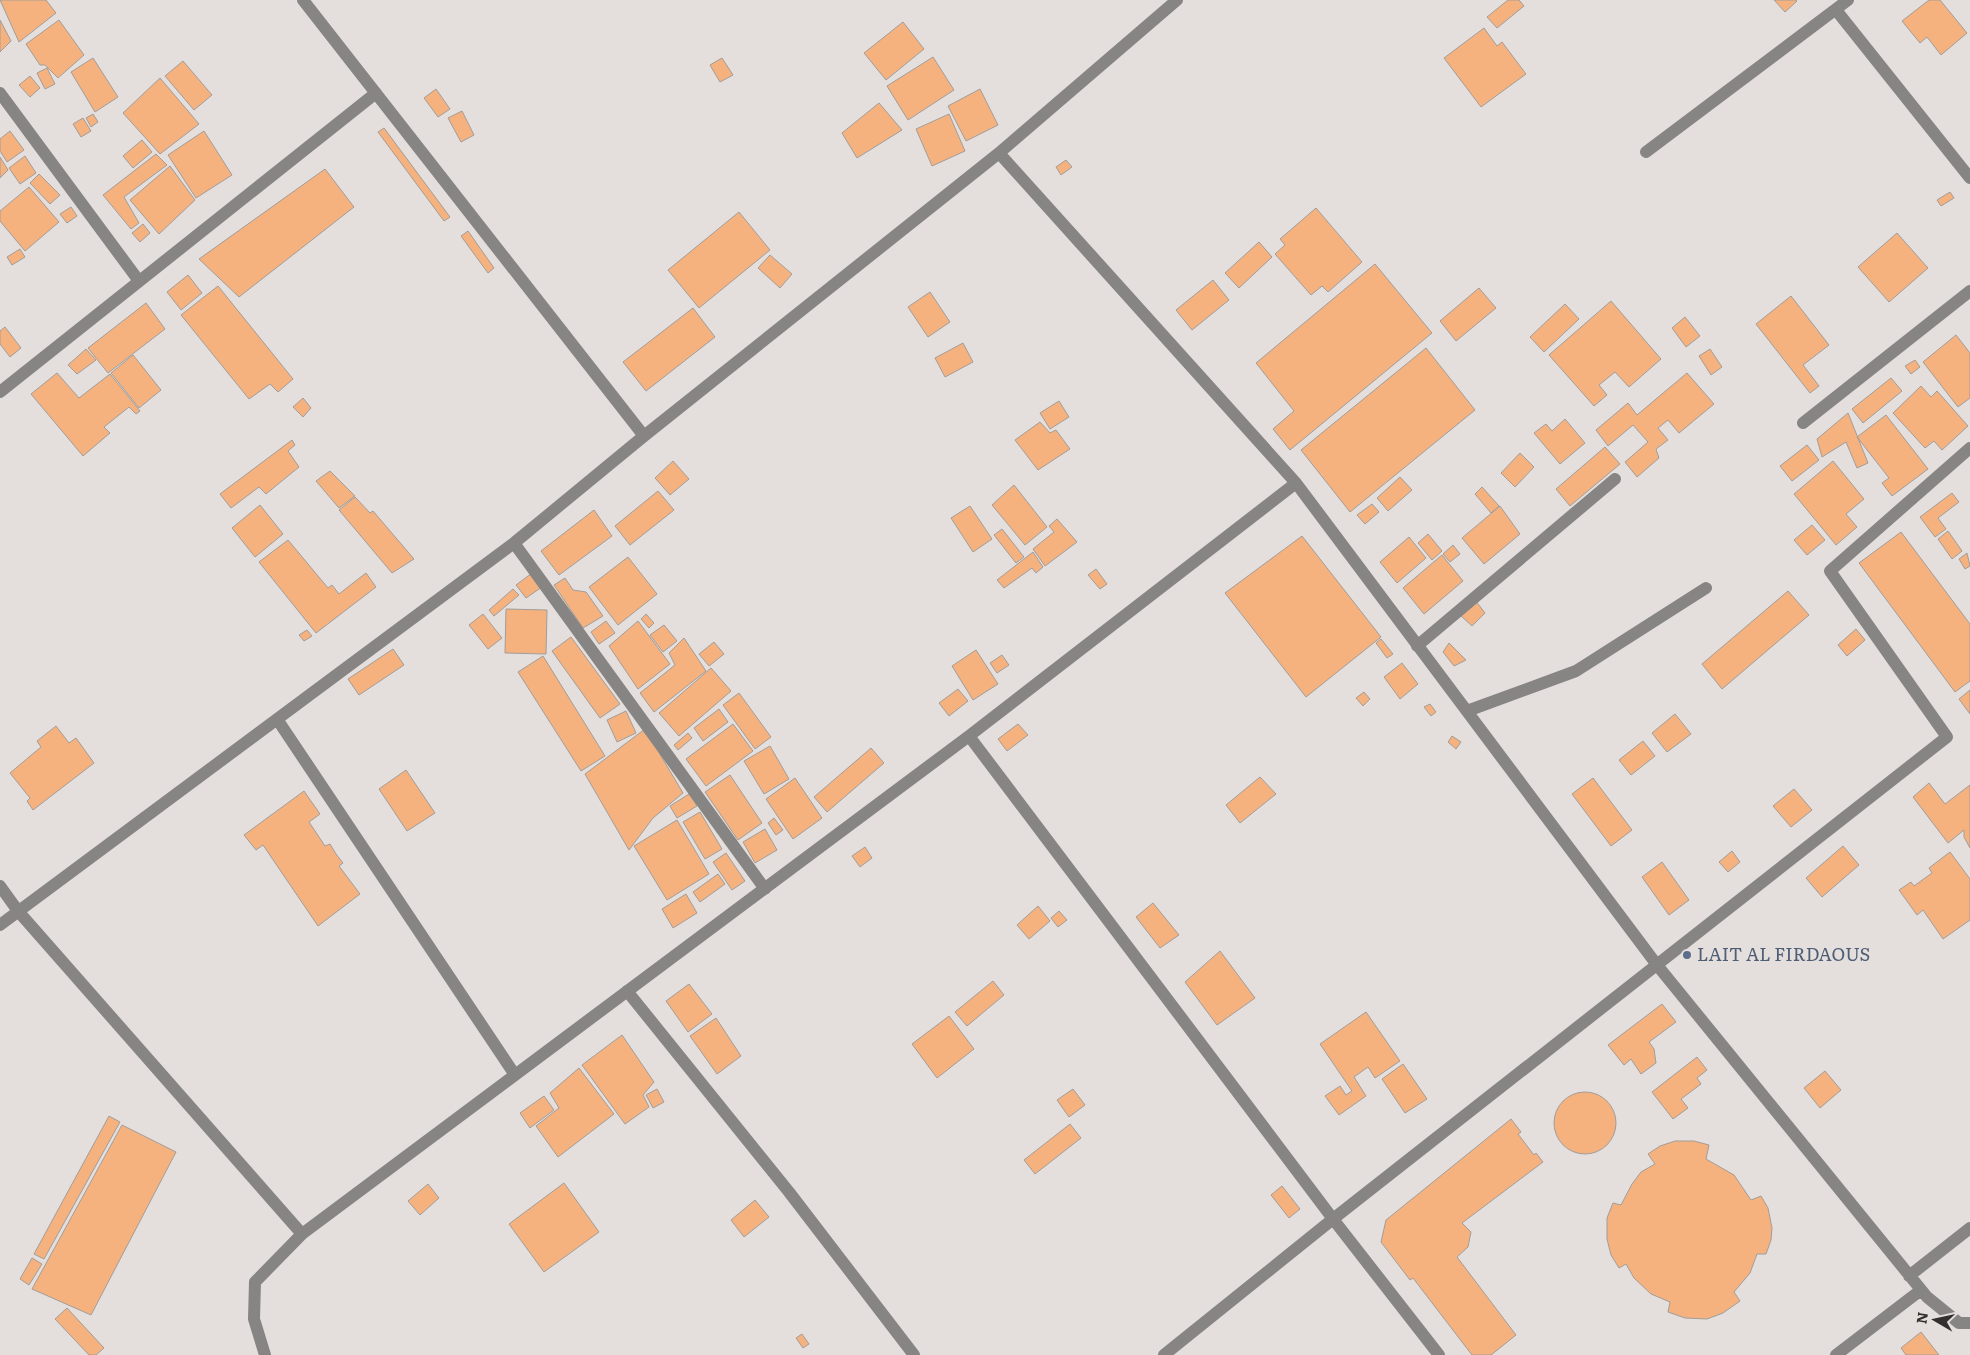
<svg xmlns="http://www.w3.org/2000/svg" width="1970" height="1355" font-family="Literata,serif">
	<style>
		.building { fill: #f5b27f; stroke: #a19d9a }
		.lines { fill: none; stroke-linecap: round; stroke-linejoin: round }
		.minor { stroke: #868583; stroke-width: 12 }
		.service-dot { fill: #5c6f8a; stroke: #e4dfdc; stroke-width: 2 }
		.labels { text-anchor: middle; stroke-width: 4; stroke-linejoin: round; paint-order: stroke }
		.service-label { font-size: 18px; fill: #4e5e75; stroke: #e4dfdc; text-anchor: start }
	</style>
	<rect width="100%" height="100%" fill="#e4dfdc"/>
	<path class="building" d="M 0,0 L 46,0 L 56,13 L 19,42 Z
		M 1508,0 L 1519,0 L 1524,6 L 1497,28 L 1487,17 Z
		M 1774,0 L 1796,0 L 1797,1 L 1785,12 Z
		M 1929,0 L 1940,0 L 1967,33 L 1941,55 L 1927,37 L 1920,43 L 1902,21 Z
		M 0,20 L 11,41 L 0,52 Z
		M 59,20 L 84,55 L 58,78 L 45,65 L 40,65 L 26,44 Z
		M 903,22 L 924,49 L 886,80 L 864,53 Z
		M 1484,28 L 1497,46 L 1502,42 L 1526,74 L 1481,107 L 1444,58 Z
		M 933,57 L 954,90 L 908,120 L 887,86 Z
		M 93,58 L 118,97 L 95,112 L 71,72 Z
		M 722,58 L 733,75 L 720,82 L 710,65 Z
		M 183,61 L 212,95 L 194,110 L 165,76 Z
		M 47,68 L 55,84 L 45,89 L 37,73 Z
		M 30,76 L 40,88 L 30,97 L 19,85 Z
		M 160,78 L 199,124 L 160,154 L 123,113 Z
		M 436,89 L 450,109 L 438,117 L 424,98 Z
		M 980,89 L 998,125 L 966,141 L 948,106 Z
		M 879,103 L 902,130 L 857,158 L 842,133 Z
		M 462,111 L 474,135 L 461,142 L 448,118 Z
		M 93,114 L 98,122 L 91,127 L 86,118 Z
		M 949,114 L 965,151 L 932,166 L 916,129 Z
		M 83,118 L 91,131 L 81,137 L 73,124 Z
		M 384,128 L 450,217 L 444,221 L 378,132 Z
		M 10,131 L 24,150 L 7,162 L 0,151 L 0,139 Z
		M 204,131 L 232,175 L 196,198 L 168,155 Z
		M 142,140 L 152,152 L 133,168 L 123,156 Z
		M 156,154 L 167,165 L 124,197 L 139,223 L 131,229 L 103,195 Z
		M 25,156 L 36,173 L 20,184 L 9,168 Z
		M 0,157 L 8,170 L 0,178 Z
		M 1066,160 L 1072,167 L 1061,175 L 1056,167 Z
		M 170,166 L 195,200 L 159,234 L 130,200 Z
		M 325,169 L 354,207 L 239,297 L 199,259 Z
		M 39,174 L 60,195 L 50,204 L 30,183 Z
		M 29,187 L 59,222 L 25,251 L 0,221 L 0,211 Z
		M 1950,192 L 1954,198 L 1941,206 L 1937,200 Z
		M 71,207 L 77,216 L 67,223 L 60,214 Z
		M 1316,208 L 1362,262 L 1328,292 L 1322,286 L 1311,295 L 1275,254 L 1285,245 L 1280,239 Z
		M 739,212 L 770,250 L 699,308 L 668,270 Z
		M 143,224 L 150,233 L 140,242 L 132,233 Z
		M 468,231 L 494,268 L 488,273 L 461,236 Z
		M 1897,233 L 1928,268 L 1889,302 L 1858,267 Z
		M 1259,242 L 1272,257 L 1239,288 L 1225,273 Z
		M 20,249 L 25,257 L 12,265 L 7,257 Z
		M 770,255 L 792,274 L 780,288 L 758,268 Z
		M 1375,264 L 1432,333 L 1290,450 L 1273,429 L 1294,411 L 1256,363 Z
		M 188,275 L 202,293 L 181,310 L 167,292 Z
		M 1213,280 L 1229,300 L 1192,330 L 1176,310 Z
		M 218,286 L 293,379 L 278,392 L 270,384 L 249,399 L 181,315 Z
		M 1479,288 L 1496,308 L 1456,341 L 1440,321 Z
		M 930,292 L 950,322 L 928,337 L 908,307 Z
		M 1791,296 L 1829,345 L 1803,365 L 1819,386 L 1810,393 L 1756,324 Z
		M 1611,301 L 1661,359 L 1629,387 L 1615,372 L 1599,385 L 1607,395 L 1594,406 L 1549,355 Z
		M 146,303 L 165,329 L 108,373 L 88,348 Z
		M 1565,304 L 1579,319 L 1544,352 L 1530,337 Z
		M 693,308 L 715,337 L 646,391 L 623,362 Z
		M 1685,317 L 1700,336 L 1686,347 L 1672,328 Z
		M 5,327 L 21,348 L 10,357 L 0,344 L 0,331 Z
		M 1956,335 L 1970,353 L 1970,398 L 1958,407 L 1923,362 Z
		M 963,343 L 973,362 L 945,377 L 935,358 Z
		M 1426,348 L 1475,410 L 1350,512 L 1301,450 Z
		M 86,349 L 96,360 L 77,374 L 68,365 Z
		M 1710,349 L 1722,367 L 1711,375 L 1699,356 Z
		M 133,355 L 161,390 L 139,408 L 111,373 Z
		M 1915,360 L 1920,367 L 1911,374 L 1905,366 Z
		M 57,373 L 79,398 L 110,374 L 140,411 L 136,414 L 129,407 L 104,427 L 110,433 L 83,456 L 31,394 Z
		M 1687,373 L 1714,404 L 1679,433 L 1668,420 L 1658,428 L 1668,440 L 1656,449 L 1659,458 L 1637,477 L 1625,462 L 1648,442 L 1633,425 L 1608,446 L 1596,430 L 1628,403 L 1637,415 Z
		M 1891,378 L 1902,391 L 1863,423 L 1852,409 Z
		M 1921,386 L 1931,397 L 1937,391 L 1968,426 L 1942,450 L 1934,441 L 1925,448 L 1893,413 Z
		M 303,398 L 311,408 L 303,417 L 293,407 Z
		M 1059,401 L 1069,417 L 1050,429 L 1040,413 Z
		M 1848,413 L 1868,463 L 1857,468 L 1846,442 L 1822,457 L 1817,439 Z
		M 1886,415 L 1928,469 L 1892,496 L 1882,483 L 1889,478 L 1857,437 Z
		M 1565,419 L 1585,443 L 1560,464 L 1534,433 L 1546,424 L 1552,431 Z
		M 1040,422 L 1050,433 L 1056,430 L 1070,449 L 1038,470 L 1015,440 Z
		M 292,440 L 295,445 L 288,451 L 299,467 L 266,494 L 259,487 L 231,508 L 220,494 Z
		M 1807,445 L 1819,460 L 1792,481 L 1780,466 Z
		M 1605,447 L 1620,464 L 1570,506 L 1556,489 Z
		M 1520,453 L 1534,467 L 1515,487 L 1501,473 Z
		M 673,461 L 689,479 L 670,495 L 655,478 Z
		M 1833,461 L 1864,499 L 1846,514 L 1857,527 L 1836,545 L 1794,494 Z
		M 330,471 L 355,496 L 339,508 L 316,481 Z
		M 1400,477 L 1412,490 L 1388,511 L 1377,498 Z
		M 1014,485 L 1047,527 L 1025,545 L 992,505 Z
		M 1482,487 L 1499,506 L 1491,513 L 1475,494 Z
		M 658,491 L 674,510 L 630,545 L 615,526 Z
		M 1952,493 L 1959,502 L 1938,518 L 1946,529 L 1935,537 L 1920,517 Z
		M 355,497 L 370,513 L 373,511 L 414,559 L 392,573 L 339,510 Z
		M 1372,504 L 1379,512 L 1365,524 L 1357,515 Z
		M 260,505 L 283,534 L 255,557 L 232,528 Z
		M 970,506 L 992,539 L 973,552 L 951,518 Z
		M 1500,506 L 1520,534 L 1484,564 L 1462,538 Z
		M 594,510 L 612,536 L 559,575 L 541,551 Z
		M 1057,519 L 1077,542 L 1045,566 L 1033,549 L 1054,532 L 1049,526 Z
		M 1812,525 L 1825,540 L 1807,555 L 1794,540 Z
		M 1002,529 L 1024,557 L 1016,563 L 994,535 Z
		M 1948,531 L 1962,551 L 1952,559 L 1938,539 Z
		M 1901,532 L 1970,624 L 1970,681 L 1955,692 L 1859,563 Z
		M 1428,534 L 1442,551 L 1432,560 L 1418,543 Z
		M 1302,536 L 1381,637 L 1306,697 L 1225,593 Z
		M 1409,537 L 1426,558 L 1397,583 L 1380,562 Z
		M 288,540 L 328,588 L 332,585 L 339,594 L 366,573 L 376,587 L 316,633 L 259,562 Z
		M 1453,545 L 1460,554 L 1450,562 L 1443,554 Z
		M 1033,552 L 1043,567 L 1036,573 L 1032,568 L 1004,588 L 997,580 Z
		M 1967,553 L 1970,566 L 1965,569 L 1959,559 Z
		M 1442,555 L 1463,581 L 1424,614 L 1403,588 Z
		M 628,557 L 657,594 L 618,625 L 589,587 Z
		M 1096,569 L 1107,584 L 1100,589 L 1088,575 Z
		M 532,573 L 542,587 L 526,598 L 516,585 Z
		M 565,578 L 573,590 L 586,592 L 603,616 L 583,628 L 554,585 Z
		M 513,589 L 519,595 L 494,616 L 489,610 Z
		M 1788,591 L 1809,615 L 1722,689 L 1702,664 Z
		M 1475,600 L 1485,613 L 1472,626 L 1459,614 Z
		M 506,609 L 547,610 L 546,654 L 505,653 Z
		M 483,614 L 502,638 L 488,649 L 469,625 Z
		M 646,614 L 654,623 L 649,628 L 641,619 Z
		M 606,621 L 615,633 L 599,644 L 591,632 Z
		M 638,621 L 670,664 L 638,689 L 609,646 Z
		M 664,625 L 677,641 L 663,652 L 650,635 Z
		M 1856,629 L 1865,640 L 1847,656 L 1838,645 Z
		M 307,630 L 312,636 L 304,641 L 299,635 Z
		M 571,637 L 620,704 L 600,718 L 552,651 Z
		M 684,638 L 706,671 L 654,712 L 640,693 L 675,665 L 669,653 Z
		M 1381,639 L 1393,654 L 1387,658 L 1376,643 Z
		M 714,642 L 724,654 L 709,666 L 699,654 Z
		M 1449,643 L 1466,660 L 1454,666 L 1443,652 Z
		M 393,649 L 404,665 L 359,695 L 348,679 Z
		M 976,650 L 998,684 L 973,700 L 952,666 Z
		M 1002,655 L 1009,665 L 997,673 L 990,663 Z
		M 543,656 L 605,756 L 581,771 L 518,672 Z
		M 1402,663 L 1418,684 L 1400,699 L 1384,677 Z
		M 711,668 L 731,691 L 679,736 L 659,713 Z
		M 958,689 L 968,701 L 949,716 L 939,703 Z
		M 1970,690 L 1970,714 L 1959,699 Z
		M 1364,692 L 1370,699 L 1363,706 L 1356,698 Z
		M 739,693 L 771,737 L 755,749 L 723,705 Z
		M 1430,704 L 1436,712 L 1431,716 L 1424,707 Z
		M 719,709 L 728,722 L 703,741 L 694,728 Z
		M 626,711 L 636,733 L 617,742 L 607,720 Z
		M 1675,714 L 1691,734 L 1667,752 L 1652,733 Z
		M 733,724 L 753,751 L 706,786 L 686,759 Z
		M 1018,724 L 1028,735 L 1007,751 L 998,739 Z
		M 56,726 L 69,743 L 76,738 L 94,763 L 33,810 L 27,801 L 30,798 L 10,773 L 41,747 L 37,741 Z
		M 645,729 L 683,793 L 653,818 L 629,850 L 585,774 Z
		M 688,733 L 692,738 L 678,750 L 674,745 Z
		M 1452,736 L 1461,742 L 1456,749 L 1448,742 Z
		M 1643,741 L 1655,756 L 1631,775 L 1619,760 Z
		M 770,746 L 789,779 L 764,794 L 744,761 Z
		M 871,748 L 884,763 L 827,812 L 814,797 Z
		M 406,770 L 435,813 L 407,831 L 379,789 Z
		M 730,775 L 762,823 L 738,840 L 705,792 Z
		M 1260,777 L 1276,794 L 1240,823 L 1226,805 Z
		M 795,778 L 822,818 L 793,839 L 766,799 Z
		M 1593,778 L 1632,830 L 1611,846 L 1572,794 Z
		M 1929,783 L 1945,804 L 1970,785 L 1970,848 L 1964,837 L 1964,830 L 1948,843 L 1913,797 Z
		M 1794,789 L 1812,810 L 1791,827 L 1773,806 Z
		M 304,791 L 320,814 L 309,822 L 325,846 L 330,844 L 336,854 L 343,863 L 339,866 L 360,894 L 318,926 L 263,845 L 256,850 L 244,835 Z
		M 689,794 L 697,806 L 677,818 L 670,806 Z
		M 700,812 L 722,849 L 705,859 L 683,822 Z
		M 774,818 L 783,830 L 776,835 L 768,823 Z
		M 677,820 L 709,874 L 667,900 L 634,846 Z
		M 765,829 L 777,850 L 755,863 L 743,842 Z
		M 1843,846 L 1859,865 L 1822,897 L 1806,878 Z
		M 865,847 L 872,858 L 860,867 L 852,856 Z
		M 1732,851 L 1740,862 L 1728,872 L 1719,862 Z
		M 1950,852 L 1970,879 L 1970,920 L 1943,939 L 1923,910 L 1917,915 L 1899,890 L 1911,882 L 1914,886 L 1932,873 L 1929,868 Z
		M 726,853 L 745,881 L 732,890 L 713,862 Z
		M 1662,862 L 1689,900 L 1669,915 L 1642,877 Z
		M 718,874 L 725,884 L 700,902 L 693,892 Z
		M 686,894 L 697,913 L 673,928 L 662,909 Z
		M 1153,903 L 1179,935 L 1160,948 L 1136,917 Z
		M 1038,906 L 1050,921 L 1029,939 L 1017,925 Z
		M 1059,911 L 1067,920 L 1058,927 L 1051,918 Z
		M 1220,951 L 1255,998 L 1217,1025 L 1185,982 Z
		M 993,981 L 1004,995 L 967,1026 L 955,1012 Z
		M 689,984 L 712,1014 L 688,1032 L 666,1001 Z
		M 1662,1004 L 1676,1022 L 1649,1042 L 1654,1049 L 1656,1063 L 1641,1074 L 1631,1059 L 1624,1065 L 1608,1045 Z
		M 1366,1012 L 1400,1061 L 1375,1078 L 1368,1067 L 1354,1077 L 1366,1096 L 1339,1115 L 1325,1096 L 1340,1086 L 1346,1095 L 1352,1091 L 1320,1044 Z
		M 949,1016 L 974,1049 L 937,1078 L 912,1044 Z
		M 716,1018 L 741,1056 L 717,1074 L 690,1036 Z
		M 622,1035 L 654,1082 L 643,1095 L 649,1107 L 625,1124 L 582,1065 Z
		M 1697,1057 L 1707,1070 L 1697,1078 L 1701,1084 L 1681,1099 L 1688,1108 L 1673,1119 L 1652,1092 Z
		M 1403,1064 L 1427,1099 L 1405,1113 L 1382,1079 Z
		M 579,1068 L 614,1114 L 558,1157 L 536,1126 L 559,1108 L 550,1093 Z
		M 1825,1071 L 1841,1090 L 1820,1108 L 1804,1088 Z
		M 657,1089 L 664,1102 L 653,1108 L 646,1095 Z
		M 1073,1089 L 1085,1105 L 1069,1117 L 1057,1100 Z
		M1554 1123a31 31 0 1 1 62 0a31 31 0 1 1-62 0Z
		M 544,1096 L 554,1110 L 530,1128 L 520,1113 Z
		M 109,1116 L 120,1122 L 44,1259 L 34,1254 Z
		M 1511,1119 L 1521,1132 L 1518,1134 L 1534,1155 L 1536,1153 L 1543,1162 L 1462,1223 L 1471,1232 L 1468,1247 L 1457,1257 L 1516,1335 L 1491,1355 L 1472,1355 L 1413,1278 L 1410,1280 L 1381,1242 L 1386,1220 Z
		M 1070,1124 L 1081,1138 L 1035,1174 L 1024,1160 Z
		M 122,1125 L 176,1152 L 91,1315 L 32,1289 Z
		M 1675,1141 L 1694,1141 L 1709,1145 L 1706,1159 L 1734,1175 L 1751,1200 L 1761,1196 L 1768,1208 L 1772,1228 L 1771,1240 L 1766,1254 L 1757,1254 L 1750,1273 L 1734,1292 L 1740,1301 L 1723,1313 L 1707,1319 L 1685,1318 L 1668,1312 L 1670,1302 L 1651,1294 L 1634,1278 L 1626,1264 L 1619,1268 L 1611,1255 L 1607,1239 L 1607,1218 L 1613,1203 L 1621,1205 L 1632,1184 L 1641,1172 L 1655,1164 L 1648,1154 L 1660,1146 Z
		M 564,1183 L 599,1232 L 544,1272 L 509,1224 Z
		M 428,1184 L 439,1198 L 420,1215 L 408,1201 Z
		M 1282,1186 L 1300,1209 L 1289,1218 L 1271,1195 Z
		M 755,1200 L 769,1217 L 744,1237 L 731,1220 Z
		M 32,1258 L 42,1264 L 29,1285 L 20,1279 Z
		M 67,1308 L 104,1348 L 96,1355 L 89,1355 L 55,1319 Z
		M 1921,1332 L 1939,1355 L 1906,1355 L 1901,1348 Z
		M 802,1334 L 809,1344 L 803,1348 L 796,1338 Z"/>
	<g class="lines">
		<path class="minor" d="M 303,0 L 644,436
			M 1836,10 L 1970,178
			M 0,93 L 139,281
			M 1646,152 L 1848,0
			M 999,153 L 1296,483 L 1657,965 L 1927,1297 L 1959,1323 L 1970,1323
			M 0,392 L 376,93
			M 1803,423 L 1970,291
			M 514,543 L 765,889
			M 1417,646 L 1615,479
			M 1467,711 L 1576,671 L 1706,588
			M 277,719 L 515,1075
			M 969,736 L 1333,1219 L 1439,1355
			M 0,886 L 18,911 L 302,1234
			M 0,925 L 514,543 L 644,436 L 999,153 L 1177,0
			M 627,991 L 789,1192 L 914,1355
			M 1909,1276 L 1970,1228
			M 265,1355 L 254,1319 L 255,1282 L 302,1234 L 969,736 L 1296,483
			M 1164,1355 L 1333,1219 L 1947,737 L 1830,571 L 1970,448
			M 1836,1355 L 1921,1290"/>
	</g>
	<circle class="service-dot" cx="1687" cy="955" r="5"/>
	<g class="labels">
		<g class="service-label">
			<text x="1697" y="961">LAIT AL FIRDAOUS</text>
		</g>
	</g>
	<g transform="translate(1935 1320) rotate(279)" stroke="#e4dfdc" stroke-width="4" paint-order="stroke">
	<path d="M0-4L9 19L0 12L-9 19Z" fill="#32302e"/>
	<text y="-8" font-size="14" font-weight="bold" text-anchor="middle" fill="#32302e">N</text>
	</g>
</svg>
